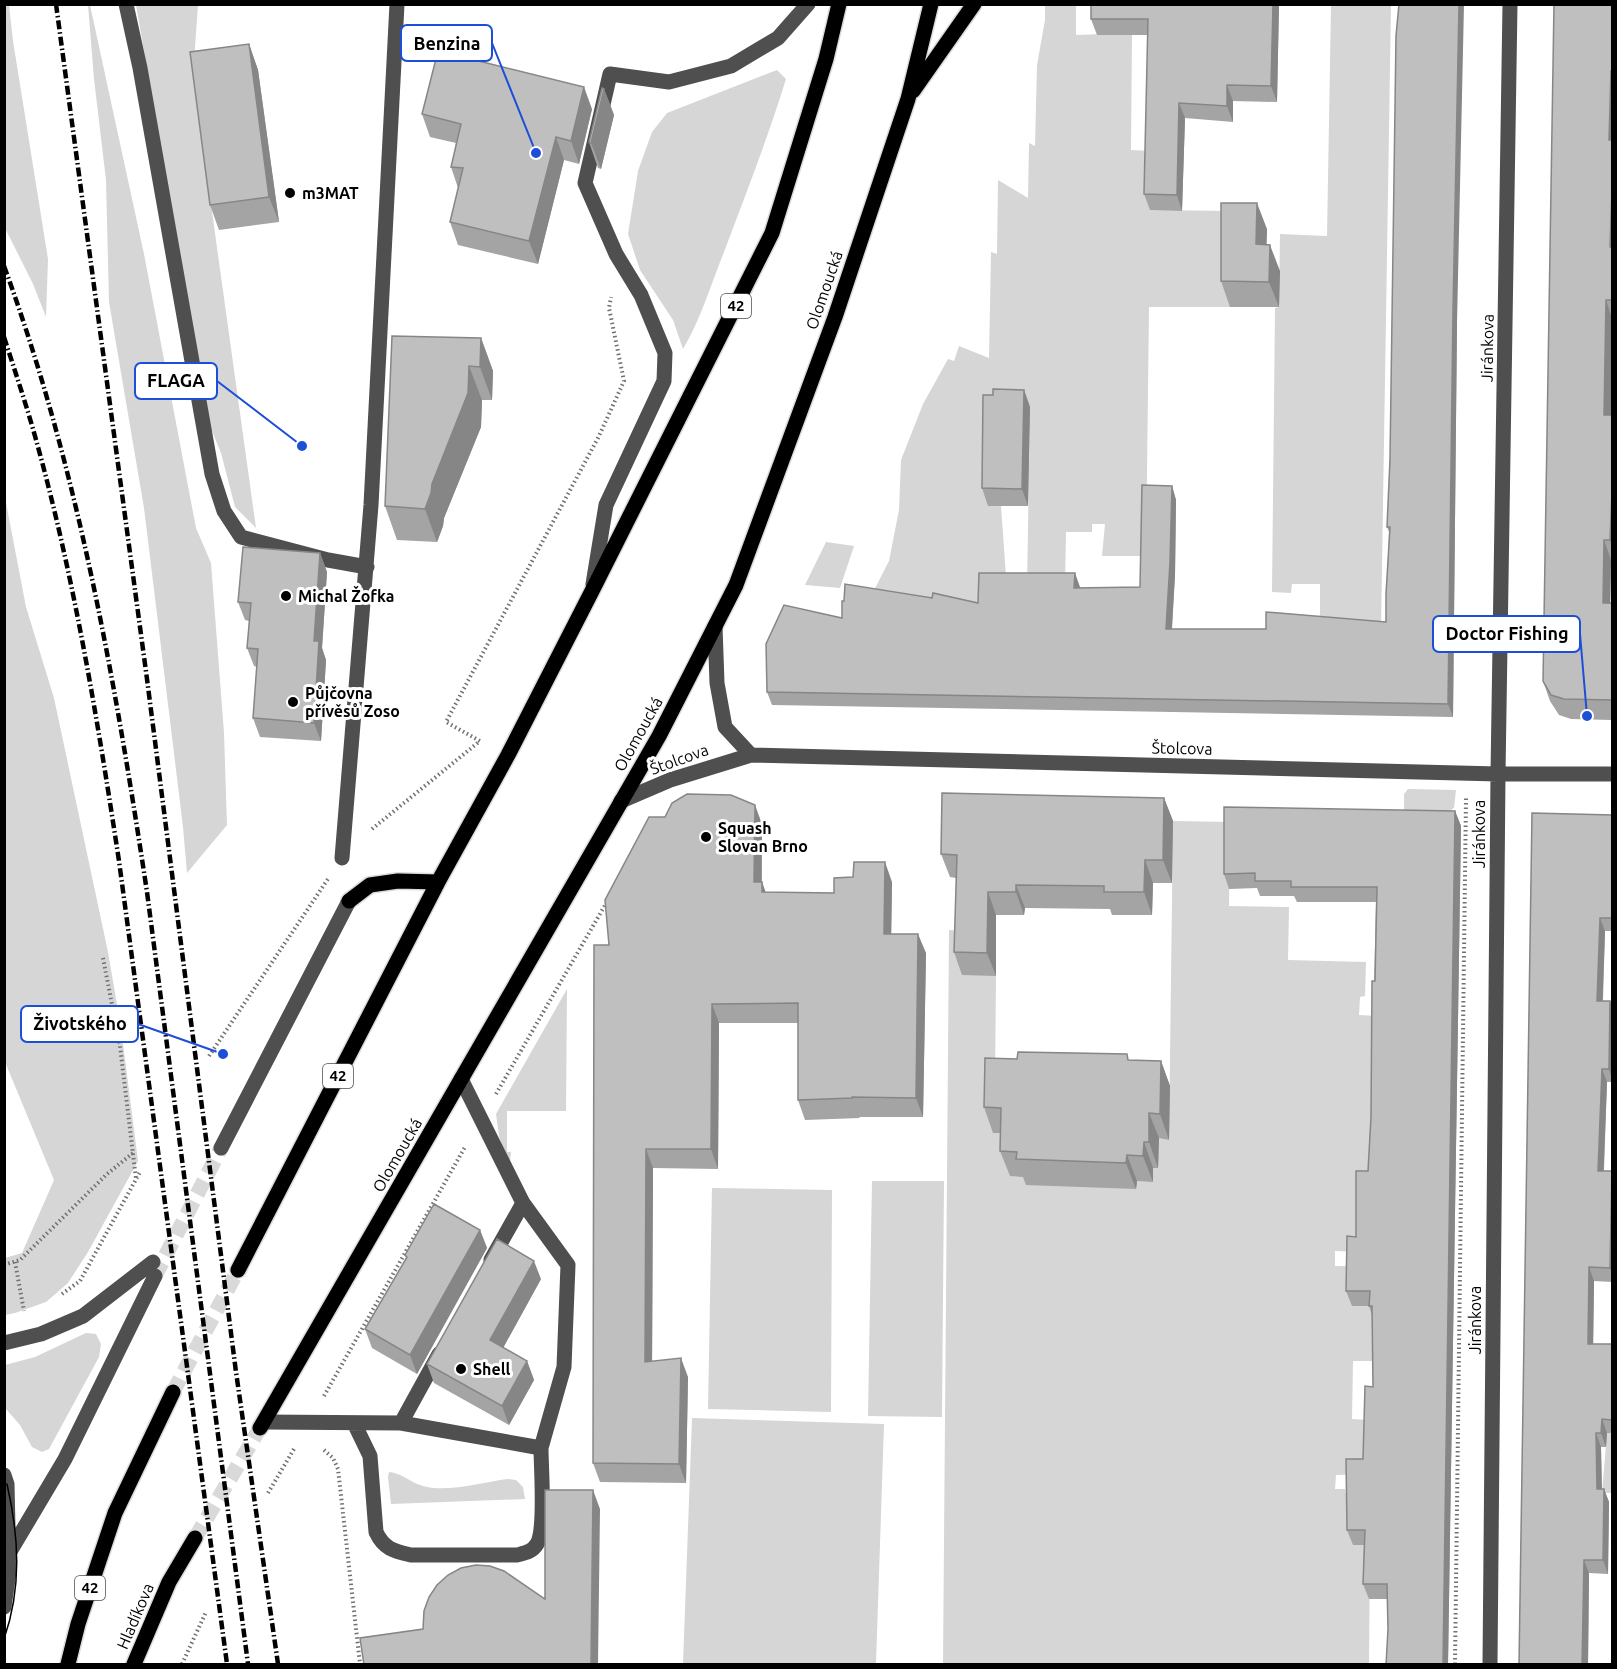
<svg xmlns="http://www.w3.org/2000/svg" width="1617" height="1669" font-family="Ubuntu,sans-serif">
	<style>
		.green { fill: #d6d6d6 }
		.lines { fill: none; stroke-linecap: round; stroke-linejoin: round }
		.minor-tunnel { stroke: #d9d9d9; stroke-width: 15; stroke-dasharray: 15 8; stroke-linecap: butt }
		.major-tunnel { stroke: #d9d9d9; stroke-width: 15; stroke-dasharray: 15 8; stroke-linecap: butt }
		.major-casing { stroke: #dbdbdb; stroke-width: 18 }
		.path { stroke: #717171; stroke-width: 4; stroke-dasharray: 1.5 3; stroke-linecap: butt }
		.minor { stroke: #4f4f4f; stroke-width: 15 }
		.major { stroke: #000; stroke-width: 15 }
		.tram { stroke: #000; stroke-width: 1.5 }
		.rail { stroke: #000; stroke-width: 4.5; stroke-dasharray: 9 3 1.5 3; stroke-linecap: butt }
		.wall { fill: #a4a4a4 }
		.shaded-wall { fill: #868686 }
		.building { fill: #bfbfbf; stroke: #868686; stroke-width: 1.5 }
		.poi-dot { fill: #000; stroke: #fff; stroke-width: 2 }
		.labels { text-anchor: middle; stroke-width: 6; stroke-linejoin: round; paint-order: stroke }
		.shield { fill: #fff; stroke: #4c4c4c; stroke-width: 1.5 }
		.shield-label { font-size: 15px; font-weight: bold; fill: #000 }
		.poi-label { font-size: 16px; font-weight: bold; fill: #000; stroke: #fff; text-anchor: start }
		.street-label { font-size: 16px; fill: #000; stroke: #fff }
		.leader { fill: none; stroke: #1d4ed8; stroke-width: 2 }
		.callout-dot { fill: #1d4ed8; stroke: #fff; stroke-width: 2 }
		.callout { fill: #fff; stroke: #1d4ed8; stroke-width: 2 }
		.callout-label { font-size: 18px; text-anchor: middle; font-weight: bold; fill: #000 }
	</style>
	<rect width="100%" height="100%" fill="#fff"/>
	<path class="green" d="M 9,5 L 13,41 L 48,259 L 46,317 L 33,284 L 5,228 L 4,5 Z
		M 88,5 L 90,5 L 144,254 L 196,528 L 211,563 L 224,733 L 227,825 L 187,873 L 183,827 L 144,508 L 109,302 L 106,180 L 94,79 Z
		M 136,5 L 198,5 L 193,75 L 256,528 L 235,507 L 221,453 L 195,389 L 157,126 Z
		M 1045,5 L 1076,5 L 1076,35 L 1132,33 L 1131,150 L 1151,151 L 1150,210 L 1231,211 L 1230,307 L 1149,307 L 1146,556 L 1102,556 L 1105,524 L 1092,524 L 1092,532 L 1066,532 L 1065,586 L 1027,588 L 1030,407 L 1001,506 L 1006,576 L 983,619 L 866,606 L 889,561 L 899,510 L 901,460 L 923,404 L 948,359 L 954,361 L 959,346 L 989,358 L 991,252 L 997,254 L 998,180 L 1028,198 L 1029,143 L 1035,146 L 1037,65 L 1045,20 Z
		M 1331,5 L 1391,5 L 1381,629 L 1320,627 L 1320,584 L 1292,584 L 1291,593 L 1272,592 L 1275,308 L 1279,307 L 1280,234 L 1327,236 Z
		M 777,70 L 786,79 C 768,137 746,194 724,252 C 711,284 701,319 683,349 L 673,320 L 640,270 L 628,234 L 638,171 L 652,132 L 667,113 Z
		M 4,492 L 26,607 L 54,698 L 108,952 L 121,1028 L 138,1161 L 88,1252 L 68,1283 L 46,1302 L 15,1313 L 5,1315 L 5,1258 L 22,1253 L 54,1180 L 5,1062 Z
		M 826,542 L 854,546 L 840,588 L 805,585 Z
		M 1408,789 L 1456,790 L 1454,808 L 1448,812 L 1404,811 L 1404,794 Z
		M 1173,821 L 1230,822 L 1229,906 L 1289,907 L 1288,960 L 1366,962 L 1365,996 L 1360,997 L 1359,1015 L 1377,1016 L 1374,1186 L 1361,1252 L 1335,1251 L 1335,1266 L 1360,1266 L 1376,1306 L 1374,1361 L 1353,1361 L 1352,1419 L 1368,1420 L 1368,1474 L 1336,1475 L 1335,1489 L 1345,1489 L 1346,1495 L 1363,1495 L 1353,1544 L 1370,1545 L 1369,1664 L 943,1664 L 949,930 L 963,931 L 996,976 L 995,1084 L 1010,1132 L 1136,1180 L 1152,1166 L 1158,1166 L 1158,1137 L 1169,1137 Z
		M 567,989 L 566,1111 L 507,1111 L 507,1152 L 511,1152 L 510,1162 L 507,1160 L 499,1136 L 496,1114 Z
		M 872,1181 L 944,1181 L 942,1417 L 868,1416 Z
		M 712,1188 L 832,1190 L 831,1412 L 708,1409 Z
		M 86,1333 L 96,1334 L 101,1344 L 99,1357 L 49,1449 L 42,1452 L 32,1447 L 20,1425 L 5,1408 L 5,1365 L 35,1357 Z
		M 692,1418 L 884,1424 L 876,1664 L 683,1664 Z
		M 1607,1433 L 1612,1433 L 1612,1493 L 1602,1493 Z
		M 389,1472 C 402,1473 411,1483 423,1486 C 446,1493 484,1482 507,1479 L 516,1480 L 523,1487 L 525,1499 L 391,1504 L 388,1477 Z"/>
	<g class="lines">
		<path class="minor-tunnel" d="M 155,1276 L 221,1148"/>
		<path class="major-tunnel" d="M 173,1392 L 238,1270
			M 195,1538 L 260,1428"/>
		<g class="major-casing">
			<path id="major" d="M 913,91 L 974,4
				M 349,901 L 370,885 L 398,881 L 438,882
				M 238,1270 L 438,882 L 508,755 L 592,591 L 772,233 L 826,59 L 839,4
				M 260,1428 L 659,736 L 736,585 L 835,317 L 908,99 L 931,4
				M 68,1664 L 78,1624 L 115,1513 L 173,1392
				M 134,1664 L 169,1582 L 195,1538"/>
		</g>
		<path class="path" d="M 372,829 L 480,741 L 446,722 L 599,436 L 624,381 L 609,308 L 611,297
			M 103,958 L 120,1046 L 136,1179
			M 209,1056 L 328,879
			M 496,1094 L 608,900
			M 15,1262 L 24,1311
			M 4,1265 L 20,1260 L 107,1174 L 133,1153
			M 62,1294 L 80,1281 L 140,1172
			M 324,1396 L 465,1147
			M 324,1450 L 333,1458 L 338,1469 L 360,1664
			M 268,1493 L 294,1449
			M 182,1664 L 206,1612
			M 1455,1664 L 1466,797"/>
		<path class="minor" d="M 126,4 L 140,68 L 212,474 L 224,511 L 241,537 L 328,560 L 367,567
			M 593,584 L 606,505 L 664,381 L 665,353 L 641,295 L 616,254 L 585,183 L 610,74 L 669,82 L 731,66 L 778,38 L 808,4
			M 751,755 L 1498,774 L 1612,774
			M 621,801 L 670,780 L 751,755 L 725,727 L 717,683 L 715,626
			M 342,858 L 371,505 L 397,4
			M 461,1079 L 523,1203 L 491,1260
			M 221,1148 L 349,901
			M 4,1343 L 41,1334 L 83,1316 L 153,1262
			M 264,1422 L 401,1423 L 439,1354
			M 354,1423 L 370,1456 L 376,1532 C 384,1549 394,1551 411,1555 L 517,1555 C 525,1553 532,1552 537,1544 C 546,1530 541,1468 541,1448
			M 401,1423 L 541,1448 L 564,1367 L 568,1265 L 523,1203
			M 4,1475 L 7,1484 L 9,1572 L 4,1607
			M 8,1555 L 65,1459 L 155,1276
			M 1490,1664 L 1498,774 L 1510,4"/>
		<use href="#major" class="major"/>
		<path class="tram" d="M 4,1639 C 22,1587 19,1537 7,1484"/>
		<path class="rail" d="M 56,4 L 147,679 L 236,1372 L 278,1664
			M 4,266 C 78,468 115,680 147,892 L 248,1664
			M 4,337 C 14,368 24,398 33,429 C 73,570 97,716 119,861 L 227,1664"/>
	</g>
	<path class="wall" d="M 1279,4 L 1277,102 L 1233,101 L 1233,122 L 1185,118 L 1182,211 L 1150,210 L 1144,194 L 1148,35 L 1097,35 L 1091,19 Z
		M 1612,4 L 1612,560 L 1611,560 L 1610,603 L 1612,603 L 1612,720 L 1571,719 L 1559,715 L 1550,701 L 1543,681 Z
		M 249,44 L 258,70 L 279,222 L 219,230 L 210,205 Z
		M 604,89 L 614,115 L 601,169 L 598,168 L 589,142 Z
		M 592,109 L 579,164 L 564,160 L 538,264 L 458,245 L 450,222 L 458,188 L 451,167 L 456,143 L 430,137 L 422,114 Z
		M 1267,229 L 1266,245 L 1280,271 L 1279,307 L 1230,307 L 1221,281 Z
		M 1457,323 L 1453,717 L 772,705 L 767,692 L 842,618 L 932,598 L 978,603 L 1080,587 L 1079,588 L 1140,587 L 1172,486 L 1176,500 L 1175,575 L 1172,629 L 1266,629 L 1386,622 L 1389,532 L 1387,527 L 1390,459 Z
		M 481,338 L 493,371 L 492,400 L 482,400 L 481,427 L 444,518 L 443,526 L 437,542 L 397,540 L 385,506 Z
		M 1024,390 L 1030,407 L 1028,506 L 988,506 L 982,488 L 993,395 Z
		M 320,553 L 327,572 L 322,648 L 326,660 L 321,741 L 260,737 L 253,718 L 257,667 L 254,666 L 247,648 L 249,621 L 245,620 L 238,602 Z
		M 1164,798 L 1173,821 L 1172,883 L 1153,883 L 1152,915 L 1112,915 L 1110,909 L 1025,908 L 1024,915 L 996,915 L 996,976 L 962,975 L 954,952 L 956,878 L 950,877 L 941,854 Z
		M 1455,811 L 1461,826 L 1448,1665 L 1386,1665 L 1388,1629 L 1387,1599 L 1369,1599 L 1363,1584 L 1364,1545 L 1353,1545 L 1347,1530 L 1363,1459 L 1373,1387 L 1372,1315 L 1369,1306 L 1352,1306 L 1346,1291 L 1368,1171 L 1371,1117 L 1376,902 L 1297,902 L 1294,896 L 1260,896 L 1257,888 L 1229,889 L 1224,874 Z
		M 1532,813 L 1612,815 L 1612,931 L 1605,931 L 1603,1001 L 1610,1001 L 1612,1007 L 1612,1082 L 1607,1082 L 1604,1171 L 1612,1171 L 1612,1282 L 1594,1281 L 1593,1344 L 1612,1344 L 1612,1433 L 1607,1433 L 1606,1447 L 1601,1447 L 1602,1489 L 1604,1489 L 1609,1502 L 1608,1574 L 1589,1573 L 1588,1665 L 1519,1665 Z
		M 665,817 L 762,824 L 762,882 L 765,892 L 834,893 L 892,882 L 891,934 L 926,953 L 923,1117 L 859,1117 L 860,1118 L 805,1120 L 798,1100 L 798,1023 L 719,1023 L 718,1169 L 653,1168 L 652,1361 L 688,1377 L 686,1483 L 600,1482 L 593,1463 L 609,945 Z
		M 1017,1059 L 1161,1061 L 1170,1086 L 1169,1140 L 1159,1138 L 1158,1168 L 1153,1168 L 1153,1182 L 1137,1181 L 1136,1189 L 1026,1185 L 1023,1177 L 1010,1176 L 1000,1151 L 1001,1133 L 993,1133 L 984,1107 Z
		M 480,1230 L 487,1248 L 417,1374 L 372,1348 L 365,1329 L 406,1258 L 405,1255 Z
		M 541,1279 L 503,1348 L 527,1361 L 534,1380 L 509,1425 L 434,1383 L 427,1364 Z"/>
	<path class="shaded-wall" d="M 1273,4 L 1279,4 L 1277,102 L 1271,86 Z
		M 1459,4 L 1464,4 L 1457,323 L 1453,717 L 1448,704 L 1453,310 Z
		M 249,44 L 258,70 L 279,222 L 269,197 Z
		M 1611,71 L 1612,74 L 1612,151 L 1609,140 Z
		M 1227,85 L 1233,101 L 1233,122 L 1227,106 Z
		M 584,87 L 592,109 L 579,164 L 571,141 Z
		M 604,89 L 614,115 L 601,169 L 591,143 Z
		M 1179,103 L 1185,118 L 1182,211 L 1177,195 Z
		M 556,137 L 564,160 L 538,264 L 529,241 Z
		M 1612,190 L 1612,255 L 1610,247 Z
		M 1257,203 L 1267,229 L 1266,270 L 1256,244 Z
		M 1270,245 L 1280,271 L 1279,307 L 1269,282 Z
		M 1606,300 L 1612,318 L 1611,435 L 1604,415 Z
		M 481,338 L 493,371 L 492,400 L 480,367 Z
		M 469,366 L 482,400 L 481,427 L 444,518 L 443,526 L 437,542 L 425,509 L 432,484 Z
		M 1024,390 L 1030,407 L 1028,506 L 1022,489 Z
		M 1172,486 L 1176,500 L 1175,575 L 1171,642 L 1166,629 Z
		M 1612,493 L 1612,548 L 1610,540 Z
		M 1604,540 L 1611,560 L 1610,623 L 1603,603 Z
		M 320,553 L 327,572 L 322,648 L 326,660 L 321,741 L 314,723 L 314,641 Z
		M 1075,573 L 1080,587 L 1079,601 L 1074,588 Z
		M 1164,798 L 1173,821 L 1172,883 L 1163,860 Z
		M 755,805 L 762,824 L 761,901 L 754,882 Z
		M 1455,811 L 1461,826 L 1448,1665 L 1443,1665 Z
		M 1145,860 L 1153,883 L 1152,915 L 1144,892 Z
		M 885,862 L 892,882 L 891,953 L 884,934 Z
		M 762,882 L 769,901 L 762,892 Z
		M 1016,885 L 1025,908 L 1024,915 L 1016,892 Z
		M 988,892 L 996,915 L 996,976 L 987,953 Z
		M 1600,918 L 1605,931 L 1602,1014 L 1597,1001 Z
		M 918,934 L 926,953 L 923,1117 L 916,1098 Z
		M 1610,1001 L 1612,1007 L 1612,1080 L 1609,1069 Z
		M 712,1004 L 719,1023 L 718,1169 L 711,1149 Z
		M 1161,1061 L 1170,1086 L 1169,1140 L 1160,1114 Z
		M 1602,1069 L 1607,1082 L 1603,1184 L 1598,1171 Z
		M 1149,1113 L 1159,1138 L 1158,1168 L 1149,1142 Z
		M 1144,1142 L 1153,1168 L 1153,1182 L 1143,1156 Z
		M 646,1149 L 653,1168 L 652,1381 L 645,1362 Z
		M 1127,1155 L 1137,1181 L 1136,1189 L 1126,1163 Z
		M 1612,1171 L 1612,1275 L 1610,1268 Z
		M 480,1230 L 487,1248 L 417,1374 L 410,1355 Z
		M 534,1261 L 541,1279 L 497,1359 L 490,1340 Z
		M 1589,1267 L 1594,1281 L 1593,1357 L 1588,1344 Z
		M 681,1358 L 688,1377 L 686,1483 L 679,1464 Z
		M 527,1361 L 534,1380 L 509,1425 L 502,1406 Z
		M 1602,1419 L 1607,1433 L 1606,1447 L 1601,1433 Z
		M 1596,1433 L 1601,1447 L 1602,1502 L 1597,1489 Z
		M 1604,1489 L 1609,1502 L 1608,1574 L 1603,1560 Z
		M 593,1490 L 600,1509 L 598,1665 L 591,1665 Z
		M 1584,1560 L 1589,1573 L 1588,1665 L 1582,1665 Z"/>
	<path class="building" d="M 1091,4 L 1273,4 L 1271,86 L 1227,85 L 1227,106 L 1179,103 L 1177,195 L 1144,194 L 1148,19 L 1091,19 Z
		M 1399,4 L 1459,4 L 1453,310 L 1448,704 L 767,692 L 766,644 L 784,605 L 842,618 L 842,601 L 844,601 L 845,584 L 932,598 L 933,593 L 978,603 L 979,573 L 1075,573 L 1074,588 L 1140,587 L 1142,485 L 1172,486 L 1170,562 L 1166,629 L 1266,629 L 1266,612 L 1386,622 L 1386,594 L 1390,527 L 1387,527 L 1390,459 L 1396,36 Z
		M 1554,4 L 1612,4 L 1612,71 L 1611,71 L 1609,140 L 1612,140 L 1612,189 L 1610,247 L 1612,247 L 1612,300 L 1606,300 L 1604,415 L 1612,415 L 1612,493 L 1610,540 L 1604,540 L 1603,603 L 1612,603 L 1612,700 L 1564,699 L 1551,695 L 1543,681 Z
		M 249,44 L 269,197 L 210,205 L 190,52 Z
		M 438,51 L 584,87 L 571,141 L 556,137 L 529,241 L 450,222 L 463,168 L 451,167 L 461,124 L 422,114 Z
		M 602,88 L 604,89 L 591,143 L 589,142 Z
		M 1221,203 L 1257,203 L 1256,244 L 1270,245 L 1269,282 L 1221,281 Z
		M 392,336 L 481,338 L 480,367 L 469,366 L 468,393 L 432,484 L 431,493 L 425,509 L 385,506 Z
		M 993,389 L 1024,390 L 1022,489 L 982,488 L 983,395 L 993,395 Z
		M 243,547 L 320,553 L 314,641 L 319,641 L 314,723 L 253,718 L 258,649 L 247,648 L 251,603 L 238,602 Z
		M 942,793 L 1164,798 L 1163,860 L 1145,860 L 1144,892 L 1104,892 L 1104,886 L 1016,885 L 1016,892 L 988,892 L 987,953 L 954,952 L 957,855 L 941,854 Z
		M 687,794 L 731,795 L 755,805 L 754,882 L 762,882 L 762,892 L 834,893 L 834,878 L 853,877 L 854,862 L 885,862 L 884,934 L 918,934 L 916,1098 L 852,1097 L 852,1098 L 798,1100 L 798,1003 L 712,1004 L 711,1149 L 646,1149 L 645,1362 L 681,1358 L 679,1464 L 593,1463 L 594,945 L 609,945 L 605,900 L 649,817 L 665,817 L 672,803 Z
		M 1224,807 L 1455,811 L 1443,1665 L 1386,1665 L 1388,1629 L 1387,1584 L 1363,1584 L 1365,1530 L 1347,1530 L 1346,1459 L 1363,1459 L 1365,1386 L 1373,1387 L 1372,1306 L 1369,1306 L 1370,1291 L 1346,1291 L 1347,1236 L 1356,1237 L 1356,1171 L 1368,1171 L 1371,1117 L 1372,981 L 1375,981 L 1377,887 L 1291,887 L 1291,881 L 1255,881 L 1255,873 L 1224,874 Z
		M 1532,813 L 1612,815 L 1612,918 L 1600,918 L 1597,1001 L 1610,1001 L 1609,1069 L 1602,1069 L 1598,1171 L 1612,1171 L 1610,1268 L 1589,1267 L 1588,1344 L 1612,1344 L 1612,1420 L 1602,1419 L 1601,1433 L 1596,1433 L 1597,1489 L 1604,1489 L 1603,1560 L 1584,1560 L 1582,1665 L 1519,1665 Z
		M 1018,1052 L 1127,1054 L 1128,1060 L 1161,1061 L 1160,1114 L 1149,1113 L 1149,1142 L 1144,1142 L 1143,1156 L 1127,1155 L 1126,1163 L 1016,1159 L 1017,1152 L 1000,1151 L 1001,1108 L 984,1107 L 985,1058 L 1017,1059 Z
		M 434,1204 L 480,1230 L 410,1355 L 365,1329 L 407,1257 L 405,1255 Z
		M 497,1239 L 534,1261 L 490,1340 L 527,1361 L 502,1406 L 427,1364 Z
		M 545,1490 L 593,1490 L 591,1665 L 364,1665 L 360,1638 L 423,1629 L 424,1611 L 429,1597 L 437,1585 L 448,1575 L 461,1568 L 476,1565 L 490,1566 L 504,1571 L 545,1599 Z"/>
	<g class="poi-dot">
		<circle cx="290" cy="193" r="6"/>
		<circle cx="286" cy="596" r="6"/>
		<circle cx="293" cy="702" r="6"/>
		<circle cx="706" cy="837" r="6"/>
		<circle cx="461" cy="1369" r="6"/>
	</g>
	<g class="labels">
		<g class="shield">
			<rect x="721" y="294" width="30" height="24" rx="4.5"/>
			<rect x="323" y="1064" width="30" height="24" rx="4.5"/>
			<rect x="75" y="1576" width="30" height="24" rx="4.5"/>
		</g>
		<g class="shield-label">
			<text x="736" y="311">42</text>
			<text x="338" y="1081">42</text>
			<text x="90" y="1593">42</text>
		</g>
		<g class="poi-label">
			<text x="302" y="199">m3MAT</text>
			<text x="298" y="602">Michal Žofka</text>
			<text x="305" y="699">Půjčovna<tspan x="305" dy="18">přívěsů Zoso</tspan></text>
			<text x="718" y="834">Squash<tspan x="718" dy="18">Slovan Brno</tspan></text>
			<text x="473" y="1375">Shell</text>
		</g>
		<g class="street-label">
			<text transform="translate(824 290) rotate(-71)" y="6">Olomoucká</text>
			<text transform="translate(1487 348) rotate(-89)" y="6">Jiránkova</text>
			<text transform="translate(638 734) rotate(-61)" y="6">Olomoucká</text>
			<text transform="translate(1182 748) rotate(1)" y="6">Štolcova</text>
			<text transform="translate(679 759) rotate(-20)" y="6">Štolcova</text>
			<text transform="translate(1479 834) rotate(-90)" y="6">Jiránkova</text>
			<text transform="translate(397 1155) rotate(-60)" y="6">Olomoucká</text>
			<text transform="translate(1475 1320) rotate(-90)" y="6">Jiránkova</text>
			<text transform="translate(135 1616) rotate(-67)" y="6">Hladíkova</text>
		</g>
	</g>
	<path class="leader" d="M536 153L492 43M302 446L217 381M1587 716L1580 634M223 1054L138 1024"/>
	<g class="callout-dot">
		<circle cx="536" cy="153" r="6"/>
		<circle cx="302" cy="446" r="6"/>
		<circle cx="1587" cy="716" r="6"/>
		<circle cx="223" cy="1054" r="6"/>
	</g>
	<g class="callout">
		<rect x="401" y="25" width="91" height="36" rx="6"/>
		<rect x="135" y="363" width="82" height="36" rx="6"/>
		<rect x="1433" y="616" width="147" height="36" rx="6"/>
		<rect x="21" y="1006" width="117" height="36" rx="6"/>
	</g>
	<g class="callout-label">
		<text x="447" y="50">Benzina</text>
		<text x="176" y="387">FLAGA</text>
		<text x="1507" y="640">Doctor Fishing</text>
		<text x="80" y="1030">Životského</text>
	</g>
	<rect width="1617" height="1669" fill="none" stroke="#000000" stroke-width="12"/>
</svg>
